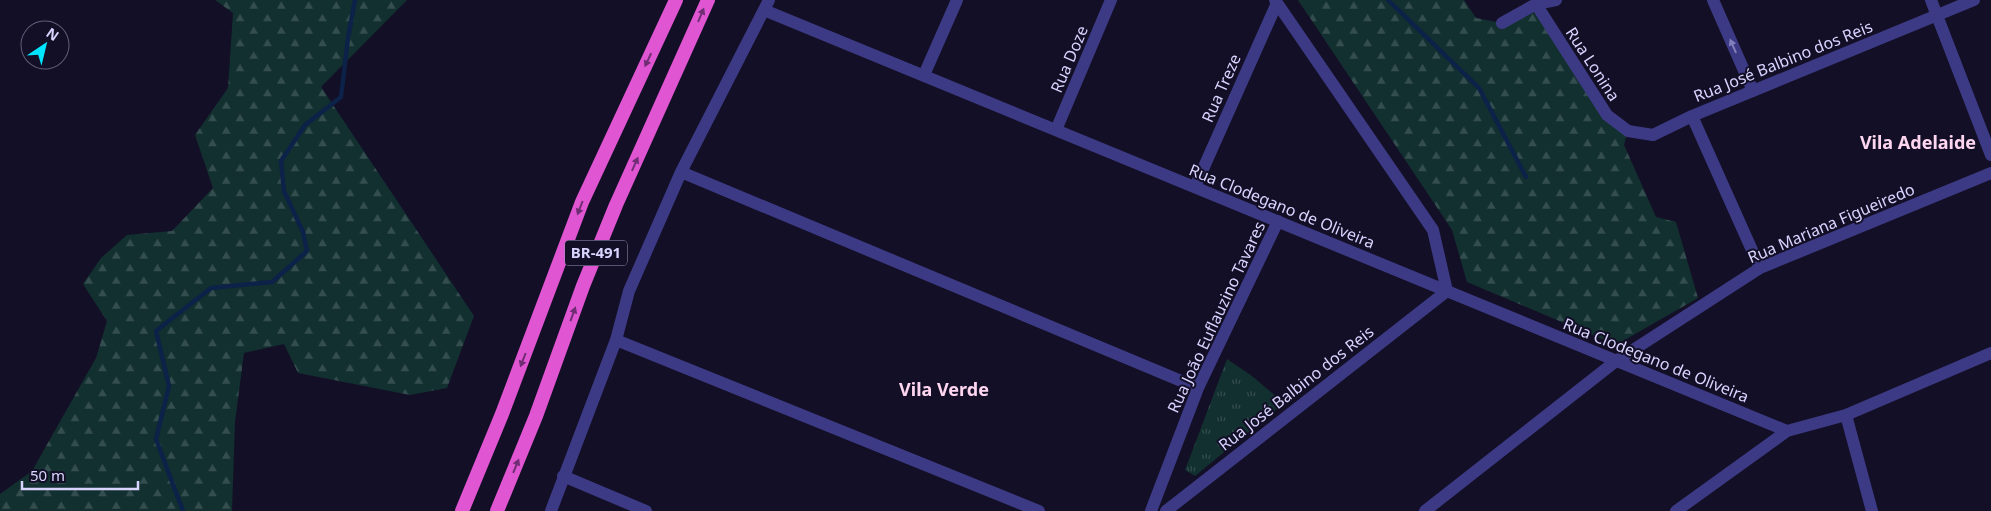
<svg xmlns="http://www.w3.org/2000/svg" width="1991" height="511" font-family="'Noto Sans',sans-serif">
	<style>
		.grass { fill: url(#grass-tufts) }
		.forest { fill: url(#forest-firs) }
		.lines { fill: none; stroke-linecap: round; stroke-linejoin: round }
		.stream { stroke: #0c2248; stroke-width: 4.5 }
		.minor { stroke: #3d3a85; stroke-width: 12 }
		.trunk { stroke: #e055d1; stroke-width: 14 }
		.oneway { fill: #6f2e73 }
		.oneway2 { fill: #837fbc }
		.labels { text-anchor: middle; stroke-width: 4; stroke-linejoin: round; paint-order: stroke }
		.shield { fill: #130f26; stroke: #9e99be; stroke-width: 1 }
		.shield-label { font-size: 15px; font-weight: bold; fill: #d9d4ff }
		.street-label { font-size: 16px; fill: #d9d4ff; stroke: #130f26 }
		.neighbourhood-label { font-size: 18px; font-weight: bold; fill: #ffd6f0; stroke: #130f26 }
	</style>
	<defs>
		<pattern id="grass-tufts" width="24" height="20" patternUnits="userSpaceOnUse" patternTransform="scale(1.25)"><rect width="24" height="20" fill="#12302f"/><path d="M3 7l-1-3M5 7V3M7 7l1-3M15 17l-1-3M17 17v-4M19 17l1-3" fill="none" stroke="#344d4e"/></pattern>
		<pattern id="forest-firs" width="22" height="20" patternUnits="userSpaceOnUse" patternTransform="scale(1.25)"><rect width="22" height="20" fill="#12302f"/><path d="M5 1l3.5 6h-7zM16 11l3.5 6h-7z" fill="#344d4e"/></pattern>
	</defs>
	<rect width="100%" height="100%" fill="#130f26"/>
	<path class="grass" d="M 1227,359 L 1252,376 L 1284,403 L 1195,476 L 1185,470 Z"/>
	<path class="forest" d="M 215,0 L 407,0 L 321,87 L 474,316 L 447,388 L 410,395 L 298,373 L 284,344 L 244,353 L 235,422 L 232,511 L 0,511 L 0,494 L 32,471 L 96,358 L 107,321 L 83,284 L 101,258 L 127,235 L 172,231 L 213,188 L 195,135 L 228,88 L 233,13 Z
		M 1298,0 L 1464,0 L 1476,18 L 1502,23 L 1536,4 L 1607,115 L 1628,131 L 1624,145 L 1656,217 L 1676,222 L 1698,298 L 1616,345 L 1467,282 L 1452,230 Z"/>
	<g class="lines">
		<path class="stream" d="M 1388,0 L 1479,88 L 1526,177
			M 183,511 L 156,439 L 169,386 L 156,331 L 211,288 L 272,282 L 307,251 L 303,232 L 284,191 L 281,161 L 305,125 L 341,97 L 348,38 L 355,0"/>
		<path class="minor" d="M 1713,0 L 1753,91
			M 1931,0 L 1991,155
			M 1536,4 L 1607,115 L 1628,131 L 1653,135 L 1692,116 L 1974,0
			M 764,10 L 1787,431
			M 1502,23 L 1536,4 L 1556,0
			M 924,75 L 957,0
			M 1692,116 L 1760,268
			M 1056,130 L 1111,0
			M 681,172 L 1198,388
			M 1195,187 L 1277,3
			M 616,340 L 1039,511
			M 1846,415 L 1872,511
			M 563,476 L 646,511
			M 551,511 L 616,340 L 629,291 L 681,172 L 769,0
			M 1151,511 L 1198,388 L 1278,221
			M 1166,511 L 1447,291 L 1433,230 L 1275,0
			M 1425,511 L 1616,361 L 1760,268 L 1991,173
			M 1676,511 L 1787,431 L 1846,415 L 1991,353"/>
		<path class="trunk" d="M 462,511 L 502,414 L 582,202 L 676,0
			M 497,511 L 536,416 L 583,286 L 616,205 L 708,0"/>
	</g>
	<defs><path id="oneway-solid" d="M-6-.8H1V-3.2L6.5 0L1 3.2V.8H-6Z" transform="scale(1.25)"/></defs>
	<g class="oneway">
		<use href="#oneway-solid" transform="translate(701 15) rotate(-67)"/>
		<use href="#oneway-solid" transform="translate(648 60) rotate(115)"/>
		<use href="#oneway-solid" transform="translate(635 164) rotate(-66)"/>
		<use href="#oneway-solid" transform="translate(580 208) rotate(111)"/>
		<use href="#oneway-solid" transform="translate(573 314) rotate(-70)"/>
		<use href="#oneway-solid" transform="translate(523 360) rotate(111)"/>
		<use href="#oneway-solid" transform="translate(516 466) rotate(-68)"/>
	</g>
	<use class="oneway2" href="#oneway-solid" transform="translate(1733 46) rotate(-114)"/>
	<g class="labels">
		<rect class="shield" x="565" y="240.5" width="62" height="25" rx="4"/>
		<g class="shield-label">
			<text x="596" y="258">BR-491</text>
		</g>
		<g class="street-label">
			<text transform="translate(1069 59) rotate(-67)" y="6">Rua Doze</text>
			<text transform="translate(1783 61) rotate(-22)" y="6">Rua José Balbino dos Reis</text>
			<text transform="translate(1593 64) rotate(57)" y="6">Rua Lonina</text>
			<text transform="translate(1221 88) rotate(-66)" y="6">Rua Treze</text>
			<text transform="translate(1282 206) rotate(22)" y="6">Rua Clodegano de Oliveira</text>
			<text transform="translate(1831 223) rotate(-23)" y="6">Rua Mariana Figueiredo</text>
			<text transform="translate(1216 317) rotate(-65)" y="6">Rua João Euflauzino Tavares</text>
			<text transform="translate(1656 360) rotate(22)" y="6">Rua Clodegano de Oliveira</text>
			<text transform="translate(1296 388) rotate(-38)" y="6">Rua José Balbino dos Reis</text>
		</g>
		<g class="neighbourhood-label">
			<text x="1918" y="149">Vila Adelaide</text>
			<text x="944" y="396">Vila Verde</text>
		</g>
	</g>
	<g transform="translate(45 45) rotate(35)"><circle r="24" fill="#130f26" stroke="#625e7d"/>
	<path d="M0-4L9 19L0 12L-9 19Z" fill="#00e5ff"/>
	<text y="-8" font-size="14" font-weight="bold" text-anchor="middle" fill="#d9d4ff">N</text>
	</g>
	<path d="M22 481v8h116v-8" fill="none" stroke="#d9d4ff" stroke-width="2.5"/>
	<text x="30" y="481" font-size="15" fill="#d9d4ff" stroke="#130f26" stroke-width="4" paint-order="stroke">50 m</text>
</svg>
